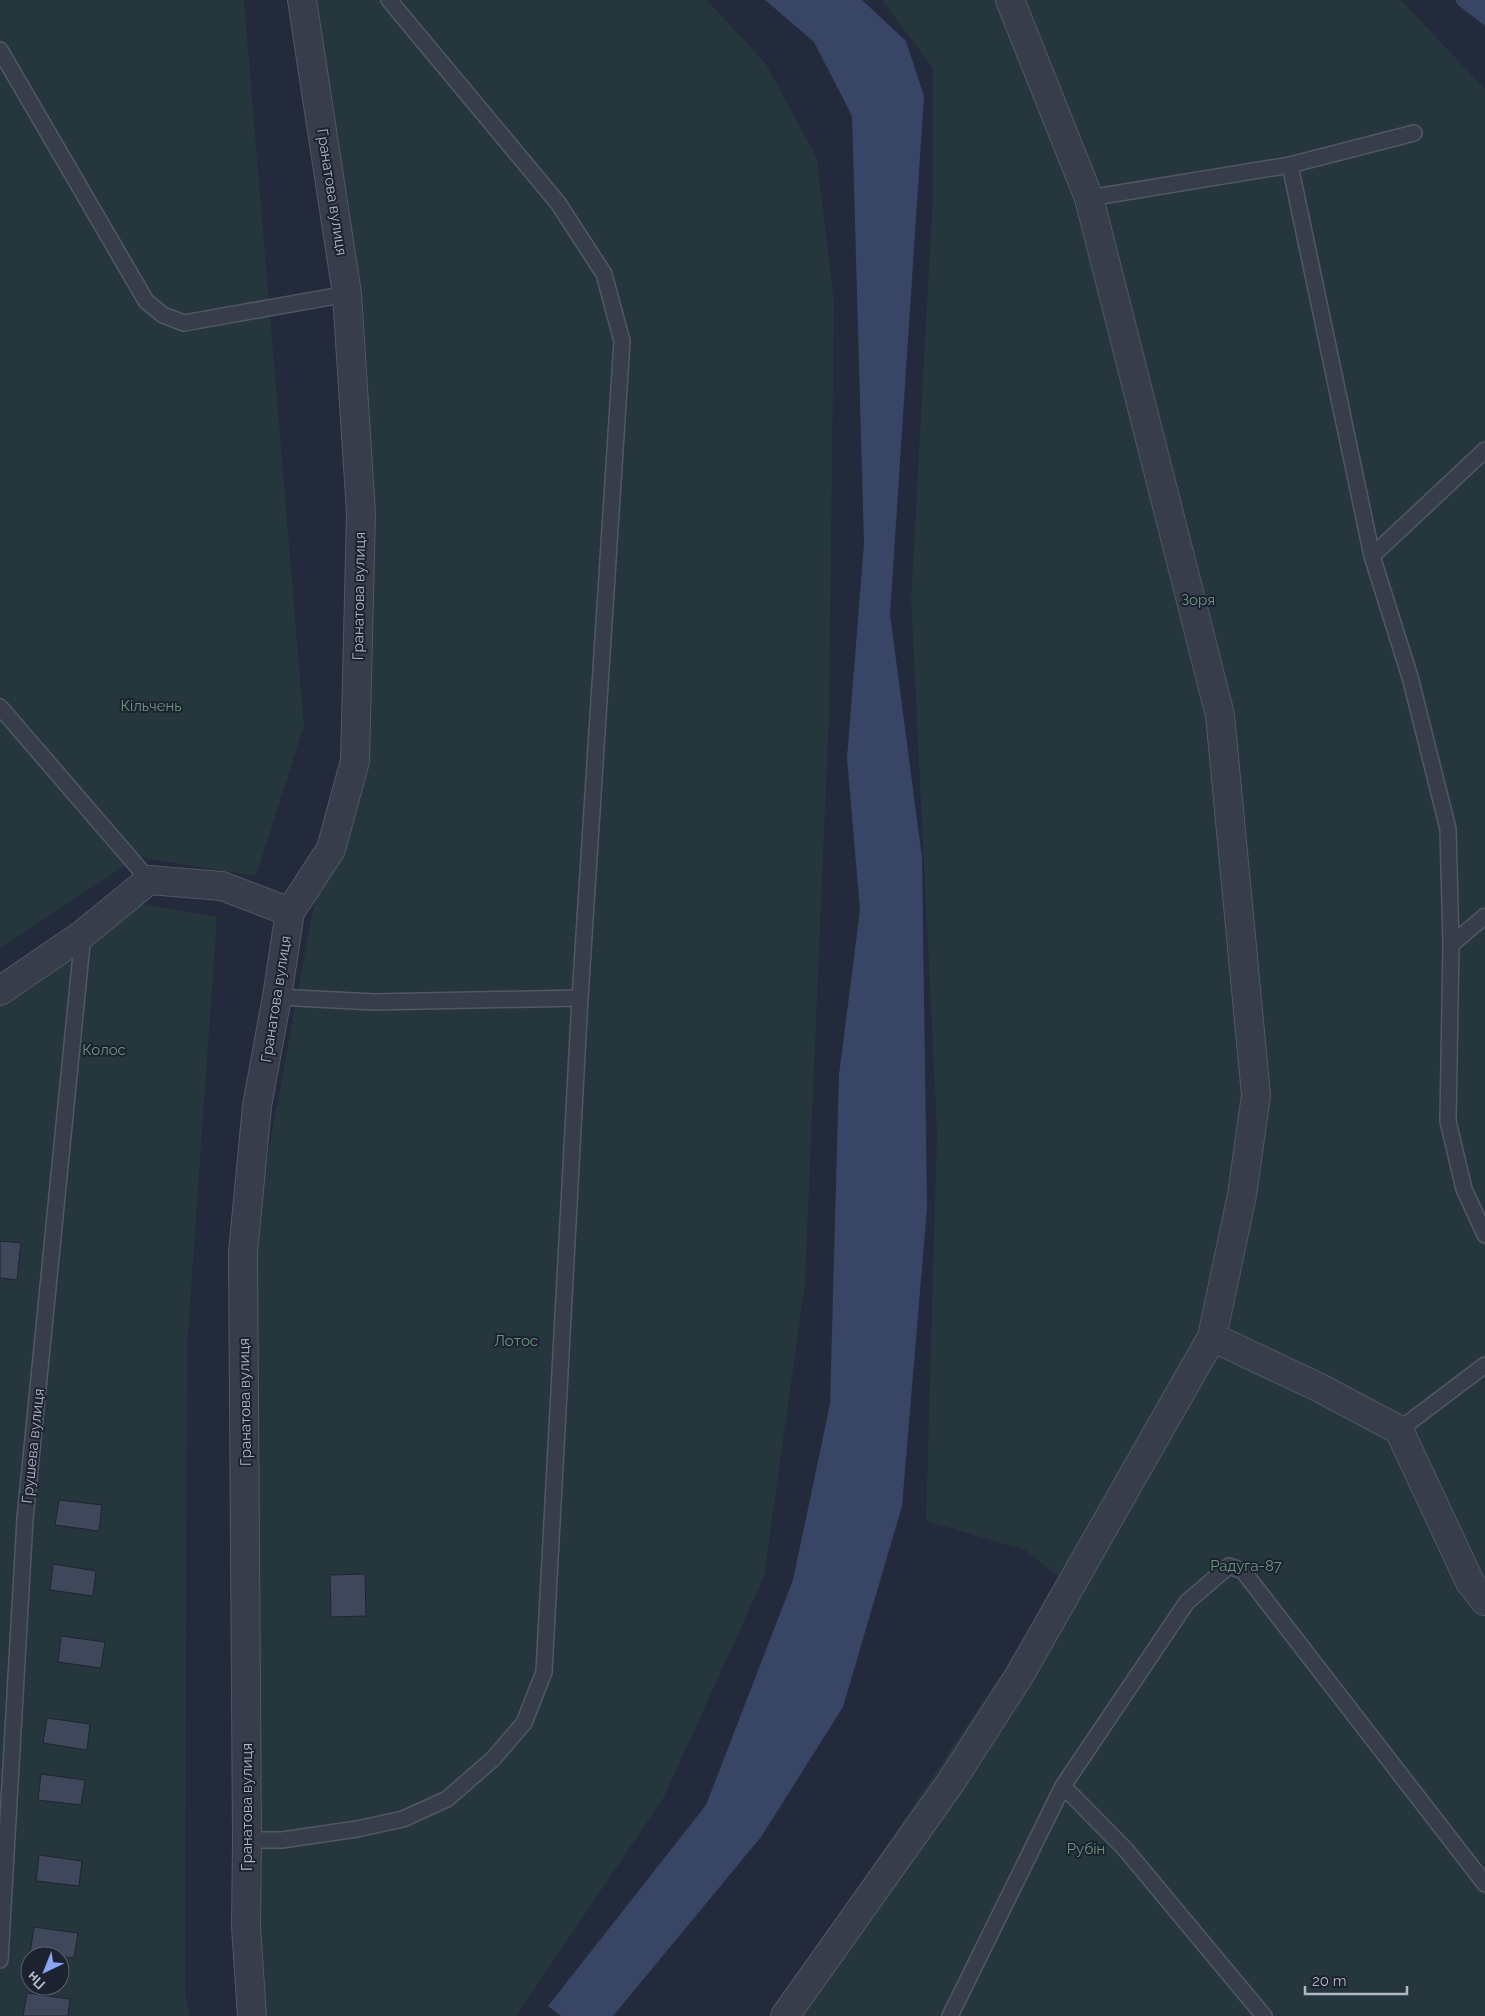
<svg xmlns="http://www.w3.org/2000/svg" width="1485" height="2016" font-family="Raleway,sans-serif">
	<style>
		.green { fill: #25363c; fill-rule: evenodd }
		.water { fill: #394564 }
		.building { fill: #3f485b; stroke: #1e2432 }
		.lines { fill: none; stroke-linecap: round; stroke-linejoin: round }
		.service-casing { stroke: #525766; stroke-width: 18 }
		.minor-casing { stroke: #525766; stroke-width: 30 }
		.service { stroke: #373d4b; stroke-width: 15 }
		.minor { stroke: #373d4b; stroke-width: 28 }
		.labels { text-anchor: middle; stroke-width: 4; stroke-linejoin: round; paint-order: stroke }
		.street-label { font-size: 15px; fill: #b2b7c7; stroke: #1c2230 }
		.park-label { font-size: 15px; fill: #6a977a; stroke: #1c2230 }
	</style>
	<rect width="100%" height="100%" fill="#232a3b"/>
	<path class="green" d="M 0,0 L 244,0 L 304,726 L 256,876 L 138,857 L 0,948 Z
		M 311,0 L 707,0 L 766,64 L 817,158 L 834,303 L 829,715 L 805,1283 L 764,1577 L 664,1797 L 516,2016 L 266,2016 L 234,1913 L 239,1312 L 338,773 L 354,571 Z
		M 882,0 L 1401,0 L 1485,89 L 1485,2016 L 772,2016 L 1064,1581 L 1025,1550 L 926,1521 L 937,1131 L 911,599 L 933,195 L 933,68 Z
		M 139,903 L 217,917 L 187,1347 L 185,1993 L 190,2016 L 0,2016 L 0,993 ZM 30,1956 L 60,1956 L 60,1986 L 30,1986 Z"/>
	<path class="water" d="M 765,0 L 862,0 L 906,41 L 924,96 L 890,614 L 922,858 L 927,1208 L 902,1506 L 843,1707 L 761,1837 L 613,2016 L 561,2016 L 548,2006 L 706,1805 L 793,1580 L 830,1404 L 839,1075 L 860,910 L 847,758 L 864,543 L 852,116 L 814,42 Z
		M 1455,0 L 1485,0 L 1485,26 L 1458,5 Z"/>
	<path class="building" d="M 0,1241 L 21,1243 L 17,1280 L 0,1278 Z
		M 59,1500 L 102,1505 L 99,1531 L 55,1525 Z
		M 53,1564 L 96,1571 L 93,1596 L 50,1590 Z
		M 365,1574 L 366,1616 L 331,1617 L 330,1575 Z
		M 61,1636 L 105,1642 L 101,1668 L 58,1662 Z
		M 47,1718 L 90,1724 L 87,1750 L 43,1743 Z
		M 41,1774 L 85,1780 L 81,1805 L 38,1800 Z
		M 39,1855 L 82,1861 L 79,1886 L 36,1881 Z
		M 34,1927 L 78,1933 L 74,1958 L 30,1953 Z
		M 27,1993 L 70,1999 L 68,2016 L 23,2016 Z"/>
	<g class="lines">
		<g class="service-casing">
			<path id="service" d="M 0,50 L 146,301 L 163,315 L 184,323 L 347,294
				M 1290,165 L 1372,556 L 1410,677 L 1448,829 L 1451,945 L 1448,1121 L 1464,1189 L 1485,1235
				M 1089,198 L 1290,165 L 1414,133
				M 1372,556 L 1485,450
				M 0,707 L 149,880
				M 1451,945 L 1485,916
				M 277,997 L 374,1002 L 580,998
				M 1399,1430 L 1485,1365
				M 1063,1786 L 1125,1849 L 1264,2016
				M 247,1840 L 282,1840 L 357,1829 L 403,1819 L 447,1799 L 493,1759 L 524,1723 L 544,1672 L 580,998 L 622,341 L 604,274 L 558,203 L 389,0
				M 0,1960 L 25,1519 L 83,934
				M 950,2016 L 1063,1786 L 1187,1602 L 1229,1566 L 1243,1571 L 1485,1884"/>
		</g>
		<g class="minor-casing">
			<path id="minor" d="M 0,991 L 83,934 L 149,880 L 222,886 L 290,912
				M 1212,1337 L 1320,1388 L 1399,1430 L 1470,1582 L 1485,1601
				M 252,2016 L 246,1927 L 247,1840 L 243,1252 L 257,1106 L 277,997 L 290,912 L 331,849 L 355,761 L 361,513 L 347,294 L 302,0
				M 785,2016 L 951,1782 L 1019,1676 L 1212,1337 L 1242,1195 L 1256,1095 L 1220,715 L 1089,198 L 1010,0"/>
		</g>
		<use href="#service" class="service"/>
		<use href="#minor" class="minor"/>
	</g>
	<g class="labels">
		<g class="street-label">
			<text transform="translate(332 192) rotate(81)" y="5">Гранатова вулиця</text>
			<text transform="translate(359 596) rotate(-89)" y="5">Гранатова вулиця</text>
			<text transform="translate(276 999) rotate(-81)" y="5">Гранатова вулиця</text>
			<text transform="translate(245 1402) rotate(-91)" y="5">Гранатова вулиця</text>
			<text transform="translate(33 1446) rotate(-84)" y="5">Грушева вулиця</text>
			<text transform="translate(247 1807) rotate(-90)" y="5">Гранатова вулиця</text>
		</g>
		<g class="park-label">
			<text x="1198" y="605">Зоря</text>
			<text x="151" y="711">Кільчень</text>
			<text x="104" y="1055">Колос</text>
			<text x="516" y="1346">Лотос</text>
			<text x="1246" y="1571">Радуга-87</text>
			<text x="1086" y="1854">Рубін</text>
		</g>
	</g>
	<g transform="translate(45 1971) rotate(223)"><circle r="24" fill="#1c2230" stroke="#585e6c"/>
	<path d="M0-4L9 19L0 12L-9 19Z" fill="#8aa5f4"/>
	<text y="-8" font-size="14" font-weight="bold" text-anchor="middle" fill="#b2b7c7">Пн</text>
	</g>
	<path d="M1305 1986v8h102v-8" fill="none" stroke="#b2b7c7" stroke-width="2.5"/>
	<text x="1312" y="1986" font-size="15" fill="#b2b7c7" stroke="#1c2230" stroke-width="4" paint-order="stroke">20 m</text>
</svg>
